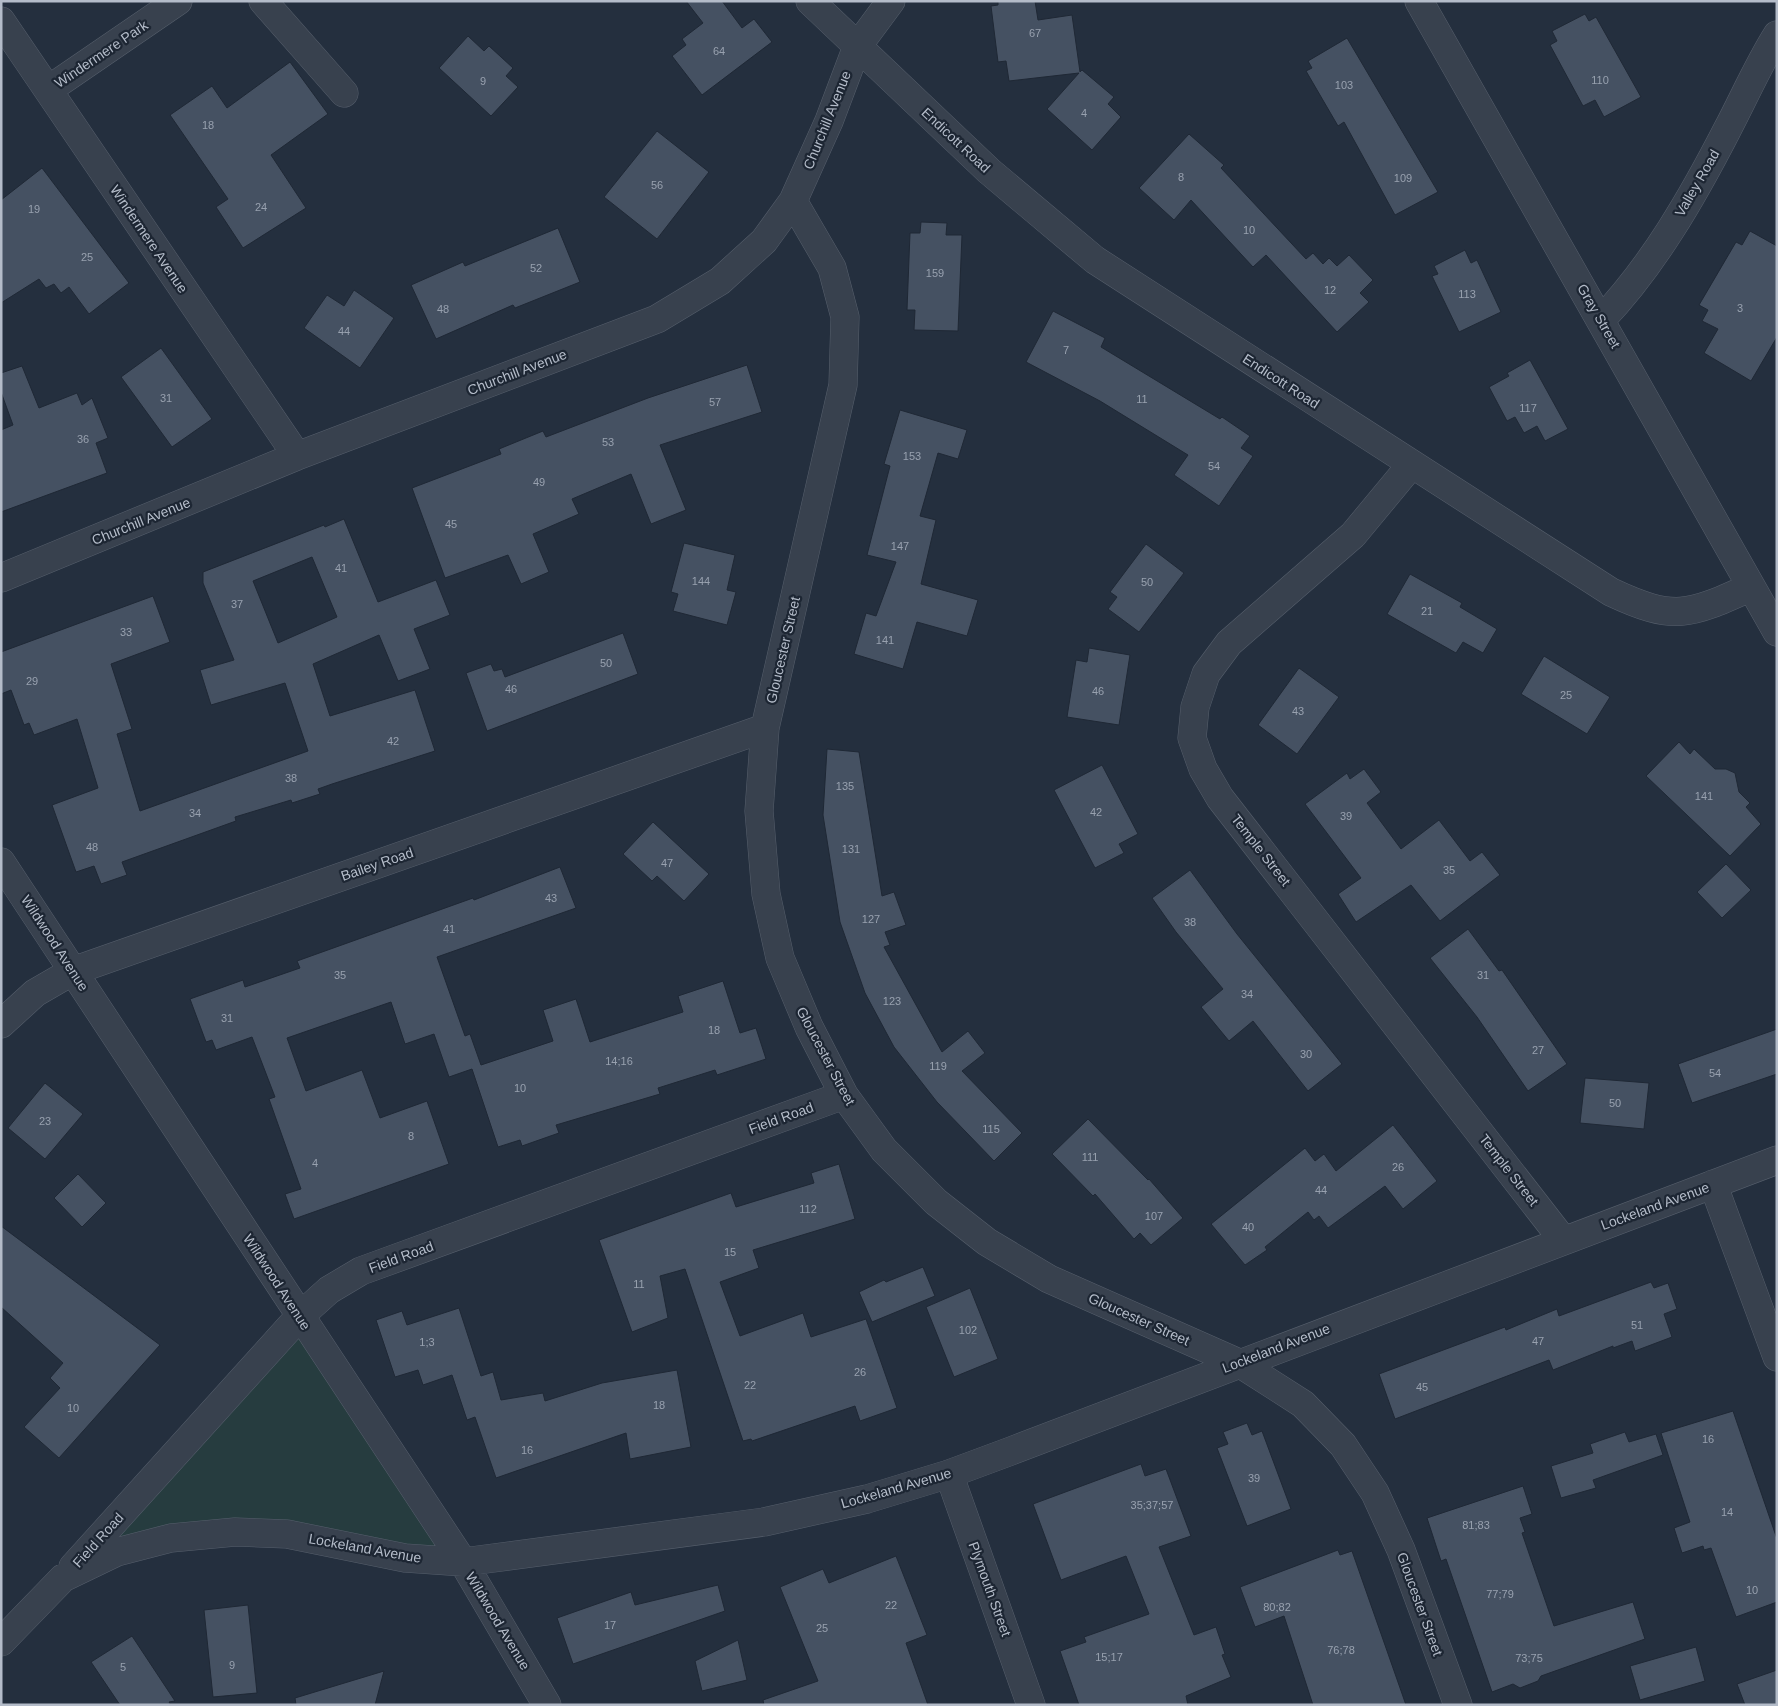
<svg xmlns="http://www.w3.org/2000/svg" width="1778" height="1706" font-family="Helvetica,sans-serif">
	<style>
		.green { fill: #263c3f }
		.building { fill: #455162; stroke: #1f2835; fill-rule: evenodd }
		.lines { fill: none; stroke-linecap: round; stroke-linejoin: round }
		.minor-casing { stroke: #565f6c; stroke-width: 29 }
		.minor { stroke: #38414e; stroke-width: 28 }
		.labels { text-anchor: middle; stroke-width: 4.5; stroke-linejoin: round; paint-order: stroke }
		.number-label { font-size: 11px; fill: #98a1af }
		.street-label { font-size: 14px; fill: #b4bcc9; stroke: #1d2633 }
	</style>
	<rect width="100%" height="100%" fill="#242f3e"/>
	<path class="green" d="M 299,1317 L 463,1562 L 235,1532 L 63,1578 Z"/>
	<path class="building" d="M 686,1 L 722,1 L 742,28 L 754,19 L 772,42 L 702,95 L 672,56 L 686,45 L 682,39 L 703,23 Z
		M 998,1 L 1035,1 L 1038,20 L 1072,15 L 1080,72 L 1082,70 L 1114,97 L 1108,104 L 1121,117 L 1092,150 L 1047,109 L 1079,73 L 1009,81 L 1006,61 L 998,62 L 991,6 L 998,5 Z
		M 1585,14 L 1589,21 L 1596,17 L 1641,97 L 1604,117 L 1595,100 L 1583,106 L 1550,45 L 1557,41 L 1552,31 Z
		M 468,36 L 484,51 L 489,46 L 513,68 L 506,76 L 518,87 L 491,116 L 439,68 Z
		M 1347,38 L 1438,192 L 1395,215 L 1344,122 L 1338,126 L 1306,71 L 1312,68 L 1308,61 Z
		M 290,62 L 328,114 L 271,155 L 306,208 L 243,248 L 216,207 L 228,199 L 170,115 L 212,86 L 227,108 Z
		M 657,131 L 709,172 L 657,239 L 604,197 Z
		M 1189,134 L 1224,165 L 1221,168 L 1306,259 L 1313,253 L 1323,264 L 1329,258 L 1337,266 L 1349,255 L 1373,280 L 1360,293 L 1369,302 L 1337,332 L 1266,255 L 1253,267 L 1191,200 L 1174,220 L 1139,188 Z
		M 42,168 L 129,283 L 89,314 L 69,287 L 61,293 L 54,284 L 46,288 L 39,279 L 1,303 L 1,200 Z
		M 921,222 L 947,223 L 946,235 L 962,235 L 958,331 L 914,330 L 915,310 L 907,310 L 910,233 L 920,233 Z
		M 558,228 L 580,282 L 515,308 L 513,305 L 436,339 L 411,285 L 463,262 L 465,266 Z
		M 1750,231 L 1777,246 L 1777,337 L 1751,381 L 1704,353 L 1718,329 L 1702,321 L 1708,310 L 1699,305 L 1736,242 L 1742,245 Z
		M 1465,250 L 1471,263 L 1477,260 L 1501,312 L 1459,332 L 1432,276 L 1438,274 L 1434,266 Z
		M 354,290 L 394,318 L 360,368 L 304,328 L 327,295 L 344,306 Z
		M 1053,311 L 1105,338 L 1101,347 L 1220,419 L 1222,417 L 1250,436 L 1241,448 L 1253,456 L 1219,506 L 1174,475 L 1188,455 L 1100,401 L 1026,362 Z
		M 161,348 L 212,419 L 172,447 L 121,377 Z
		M 1530,360 L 1568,429 L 1545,441 L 1537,426 L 1524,433 L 1515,417 L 1507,421 L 1489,387 L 1509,376 L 1507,373 Z
		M 747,365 L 762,412 L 660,445 L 686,510 L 651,524 L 631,474 L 572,499 L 579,514 L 533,534 L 549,572 L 521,584 L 508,555 L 445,578 L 412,488 L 501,454 L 499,449 L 543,431 L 546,437 L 648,398 Z
		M 22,366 L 39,408 L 77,393 L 82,405 L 92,398 L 108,438 L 96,443 L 107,473 L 1,512 L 1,430 L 13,425 L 1,392 L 1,373 Z
		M 900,410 L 967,430 L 958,459 L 938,453 L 920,516 L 936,520 L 921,584 L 978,600 L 967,636 L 917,622 L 903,669 L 854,654 L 866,613 L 876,616 L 896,562 L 867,555 L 890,466 L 884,464 Z
		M 344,519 L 378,602 L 436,580 L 450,615 L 414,629 L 430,669 L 398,681 L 379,635 L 313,664 L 330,716 L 415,690 L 435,751 L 332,784 L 318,789 L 320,794 L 292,803 L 291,800 L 235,817 L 236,821 L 122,862 L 127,875 L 101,884 L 94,866 L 76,872 L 52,805 L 98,788 L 77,719 L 34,735 L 29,723 L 24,725 L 11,690 L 1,694 L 1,652 L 153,596 L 170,642 L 111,664 L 132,729 L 117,734 L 140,811 L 308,751 L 285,683 L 211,705 L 200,670 L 234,660 L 203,583 L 203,572 L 324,525 L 325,527 ZM 312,557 L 337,617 L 278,643 L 253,581 Z
		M 684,543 L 735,555 L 727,590 L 736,592 L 727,625 L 673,611 L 678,594 L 671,592 Z
		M 1146,544 L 1184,573 L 1139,632 L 1108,609 L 1117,597 L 1110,592 Z
		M 1410,574 L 1462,603 L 1460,607 L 1497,629 L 1483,653 L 1463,642 L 1456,653 L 1387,614 Z
		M 623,633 L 638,674 L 487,731 L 466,673 L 491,664 L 494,671 L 502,669 L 505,677 Z
		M 1089,648 L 1130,655 L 1119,725 L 1067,717 L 1076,660 L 1087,662 Z
		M 1544,656 L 1610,697 L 1587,734 L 1521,694 Z
		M 1299,668 L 1339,697 L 1297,754 L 1258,725 Z
		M 1679,742 L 1690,754 L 1694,749 L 1715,769 L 1726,769 L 1735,773 L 1739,792 L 1750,803 L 1746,807 L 1761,824 L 1730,856 L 1646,776 Z
		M 827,749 L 859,752 L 882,896 L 894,892 L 906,925 L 885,932 L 890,945 L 884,947 L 942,1052 L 968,1031 L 985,1053 L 962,1071 L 1022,1133 L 994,1161 L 937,1102 L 894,1047 L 865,993 L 840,922 L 823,815 Z
		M 1102,765 L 1138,834 L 1119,844 L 1124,853 L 1095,868 L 1054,790 Z
		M 1364,769 L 1381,792 L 1367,803 L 1401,849 L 1439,820 L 1470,861 L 1482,852 L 1500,875 L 1440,921 L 1411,885 L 1356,922 L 1338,894 L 1361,878 L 1305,804 L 1347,773 L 1350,779 Z
		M 653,822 L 709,874 L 684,901 L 657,876 L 652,881 L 623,854 Z
		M 1726,864 L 1751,890 L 1722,918 L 1697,892 Z
		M 560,867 L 576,908 L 437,957 L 465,1036 L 470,1034 L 481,1065 L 553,1041 L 543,1010 L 576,999 L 590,1042 L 683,1012 L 678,996 L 723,981 L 740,1033 L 756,1028 L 766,1059 L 717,1075 L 715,1070 L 658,1088 L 660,1094 L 556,1125 L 559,1133 L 522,1146 L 520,1140 L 498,1147 L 472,1069 L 449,1077 L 434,1034 L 405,1044 L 391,1002 L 287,1038 L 306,1091 L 362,1070 L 380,1118 L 427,1101 L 449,1164 L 294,1219 L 285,1194 L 301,1189 L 269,1099 L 275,1097 L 252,1037 L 216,1050 L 212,1040 L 206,1042 L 190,999 L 243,980 L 245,987 L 300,968 L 297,961 L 473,898 L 474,900 Z
		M 1190,870 L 1237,934 L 1342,1064 L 1308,1091 L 1253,1021 L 1229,1041 L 1201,1007 L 1223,989 L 1176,932 L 1152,898 Z
		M 1468,929 L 1499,971 L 1502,970 L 1567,1064 L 1528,1091 L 1477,1017 L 1430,958 Z
		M 1777,1029 L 1777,1074 L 1692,1103 L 1678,1064 Z
		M 1585,1078 L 1649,1083 L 1644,1129 L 1580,1123 Z
		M 45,1083 L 83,1114 L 45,1159 L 8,1128 Z
		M 1088,1119 L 1148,1180 L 1149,1179 L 1183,1218 L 1151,1245 L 1140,1233 L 1134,1239 L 1095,1194 L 1093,1196 L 1052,1154 Z
		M 1393,1125 L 1437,1181 L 1403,1209 L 1385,1186 L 1328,1228 L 1319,1216 L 1314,1220 L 1308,1212 L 1265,1247 L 1267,1250 L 1245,1265 L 1211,1224 L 1305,1148 L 1315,1161 L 1324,1154 L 1336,1171 Z
		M 839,1164 L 855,1219 L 753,1250 L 759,1268 L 720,1282 L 740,1336 L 803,1313 L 811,1337 L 866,1319 L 897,1408 L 860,1421 L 855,1406 L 752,1441 L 751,1439 L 743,1441 L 685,1269 L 660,1276 L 668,1318 L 632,1332 L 599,1240 L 731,1193 L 736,1207 L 814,1183 L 811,1173 Z
		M 78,1174 L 106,1203 L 82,1227 L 54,1198 Z
		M 1,1226 L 160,1345 L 59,1458 L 24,1427 L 60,1388 L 50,1378 L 63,1363 L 1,1307 Z
		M 923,1267 L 935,1296 L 872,1322 L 859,1292 L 884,1280 L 886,1282 Z
		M 1651,1282 L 1654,1288 L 1668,1283 L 1677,1309 L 1664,1314 L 1672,1337 L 1635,1351 L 1632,1341 L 1613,1348 L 1613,1346 L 1553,1370 L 1549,1360 L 1395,1419 L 1379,1374 L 1505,1327 L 1506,1330 L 1557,1309 L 1559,1316 Z
		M 970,1288 L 998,1359 L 954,1377 L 926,1307 Z
		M 459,1308 L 481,1376 L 493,1372 L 501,1400 L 543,1393 L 545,1401 L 602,1383 L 677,1370 L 691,1447 L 630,1459 L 626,1433 L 496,1478 L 475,1417 L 467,1420 L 452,1375 L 423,1385 L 418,1370 L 395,1377 L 376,1320 L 402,1311 L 407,1325 Z
		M 1733,1411 L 1777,1539 L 1777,1602 L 1736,1617 L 1711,1548 L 1704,1550 L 1703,1546 L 1682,1553 L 1674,1528 L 1690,1522 L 1661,1433 Z
		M 1247,1423 L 1252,1435 L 1262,1431 L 1291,1509 L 1247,1526 L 1217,1448 L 1228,1444 L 1223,1432 Z
		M 1625,1432 L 1629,1442 L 1656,1434 L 1663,1455 L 1593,1480 L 1596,1488 L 1561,1498 L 1551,1466 L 1593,1453 L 1590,1444 Z
		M 1141,1464 L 1145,1476 L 1166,1469 L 1191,1536 L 1159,1547 L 1194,1635 L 1216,1627 L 1225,1654 L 1222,1655 L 1231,1677 L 1186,1696 L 1188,1705 L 1079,1705 L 1060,1651 L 1086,1642 L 1084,1637 L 1149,1614 L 1126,1556 L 1061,1580 L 1033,1504 Z
		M 1523,1486 L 1532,1514 L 1520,1518 L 1525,1532 L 1522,1533 L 1554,1626 L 1633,1602 L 1645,1639 L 1541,1676 L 1538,1681 L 1520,1688 L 1513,1684 L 1492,1692 L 1446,1559 L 1441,1561 L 1427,1518 Z
		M 1338,1550 L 1340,1555 L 1352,1551 L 1406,1705 L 1313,1705 L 1284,1616 L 1255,1627 L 1240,1587 Z
		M 896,1556 L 927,1635 L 906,1643 L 928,1705 L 764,1705 L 763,1700 L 818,1681 L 780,1587 L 823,1569 L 829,1583 Z
		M 718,1585 L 725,1611 L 573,1664 L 557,1618 L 631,1592 L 635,1605 Z
		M 248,1605 L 257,1693 L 213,1697 L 204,1610 Z
		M 132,1636 L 175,1701 L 169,1702 L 171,1705 L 120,1705 L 91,1662 Z
		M 738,1640 L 747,1680 L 702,1691 L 695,1661 Z
		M 1696,1647 L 1705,1681 L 1640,1700 L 1630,1666 Z
		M 1777,1670 L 1777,1705 L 1745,1705 L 1737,1684 Z
		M 384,1671 L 375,1705 L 296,1705 L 295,1698 Z"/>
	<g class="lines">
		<g class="minor-casing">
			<path id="minor" d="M 263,1 L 344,93
				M 810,1 L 989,171 L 1095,260 L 1611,592 C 1675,622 1689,615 1751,587
				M 1419,1 L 1777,632
				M 1,21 L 297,456
				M 48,90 L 178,1
				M 793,201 L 832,268 L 845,317 L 843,385 L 765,728 L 759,811 L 766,894 L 780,958 L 809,1027 L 844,1095 L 884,1150 L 936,1202 L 987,1242 L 1049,1279 L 1239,1363 L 1303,1404 L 1343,1445 L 1375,1493 L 1401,1550 L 1458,1705
				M 1601,320 C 1653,266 1693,196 1727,130 C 1744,98 1758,65 1777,35
				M 1411,465 L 1353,535 L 1229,643 L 1206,674 L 1195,707 L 1192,738 L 1203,769 L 1220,798 L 1563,1240
				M 1,578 L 297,456 L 657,319 L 720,281 L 764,241 L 793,201 L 829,121 L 857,47 L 891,1
				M 1,862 L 463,1562 L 547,1705
				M 1,1024 L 35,993 L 73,971 L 765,728
				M 1713,1184 L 1777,1357
				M 949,1474 L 1031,1705
				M 73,1567 L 299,1317 L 329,1290 L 361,1271 L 844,1095
				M 1,1642 L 63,1578 L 117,1552 L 171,1538 L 235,1532 L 287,1534 L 405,1558 L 463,1562 L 764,1522 L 867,1499 L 949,1474 L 1011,1451 L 1777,1160"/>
		</g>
		<use href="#minor" class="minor"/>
	</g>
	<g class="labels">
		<g class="number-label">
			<text x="1035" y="37">67</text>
			<text x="719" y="55">64</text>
			<text x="1600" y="84">110</text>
			<text x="483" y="85">9</text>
			<text x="1344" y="89">103</text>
			<text x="1084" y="117">4</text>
			<text x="208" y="129">18</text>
			<text x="1181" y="181">8</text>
			<text x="1403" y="182">109</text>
			<text x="657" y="189">56</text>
			<text x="261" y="211">24</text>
			<text x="34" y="213">19</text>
			<text x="1249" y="234">10</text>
			<text x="87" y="261">25</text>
			<text x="536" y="272">52</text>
			<text x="935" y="277">159</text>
			<text x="1330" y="294">12</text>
			<text x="1467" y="298">113</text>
			<text x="1740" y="312">3</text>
			<text x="443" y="313">48</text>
			<text x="344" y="335">44</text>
			<text x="1066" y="354">7</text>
			<text x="166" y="402">31</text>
			<text x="1142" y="403">11</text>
			<text x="715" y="406">57</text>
			<text x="1528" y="412">117</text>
			<text x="83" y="443">36</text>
			<text x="608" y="446">53</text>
			<text x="912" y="460">153</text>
			<text x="1214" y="470">54</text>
			<text x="539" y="486">49</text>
			<text x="451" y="528">45</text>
			<text x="900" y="550">147</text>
			<text x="341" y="572">41</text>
			<text x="701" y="585">144</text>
			<text x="1147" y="586">50</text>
			<text x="237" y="608">37</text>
			<text x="1427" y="615">21</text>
			<text x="126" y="636">33</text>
			<text x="885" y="644">141</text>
			<text x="606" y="667">50</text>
			<text x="32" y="685">29</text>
			<text x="511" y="693">46</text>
			<text x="1098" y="695">46</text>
			<text x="1566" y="699">25</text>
			<text x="1298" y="715">43</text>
			<text x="393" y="745">42</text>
			<text x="291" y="782">38</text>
			<text x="845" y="790">135</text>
			<text x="1704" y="800">141</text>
			<text x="1096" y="816">42</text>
			<text x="195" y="817">34</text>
			<text x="1346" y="820">39</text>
			<text x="92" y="851">48</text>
			<text x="851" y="853">131</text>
			<text x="667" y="867">47</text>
			<text x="1449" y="874">35</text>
			<text x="551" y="902">43</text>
			<text x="871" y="923">127</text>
			<text x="1190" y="926">38</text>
			<text x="449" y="933">41</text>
			<text x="340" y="979">35</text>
			<text x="1483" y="979">31</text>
			<text x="1247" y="998">34</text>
			<text x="892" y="1005">123</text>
			<text x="227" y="1022">31</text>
			<text x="714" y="1034">18</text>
			<text x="1538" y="1054">27</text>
			<text x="1306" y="1058">30</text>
			<text x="619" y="1065">14;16</text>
			<text x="938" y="1070">119</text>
			<text x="1715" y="1077">54</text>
			<text x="520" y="1092">10</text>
			<text x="1615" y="1107">50</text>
			<text x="45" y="1125">23</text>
			<text x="991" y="1133">115</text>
			<text x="411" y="1140">8</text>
			<text x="1090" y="1161">111</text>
			<text x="315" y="1167">4</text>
			<text x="1398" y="1171">26</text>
			<text x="1321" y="1194">44</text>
			<text x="808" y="1213">112</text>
			<text x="1154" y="1220">107</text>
			<text x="1248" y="1231">40</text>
			<text x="730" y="1256">15</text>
			<text x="639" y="1288">11</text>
			<text x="1637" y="1329">51</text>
			<text x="968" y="1334">102</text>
			<text x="1538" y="1345">47</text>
			<text x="427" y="1346">1;3</text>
			<text x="860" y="1376">26</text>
			<text x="750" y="1389">22</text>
			<text x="1422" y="1391">45</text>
			<text x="659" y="1409">18</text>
			<text x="73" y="1412">10</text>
			<text x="1708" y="1443">16</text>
			<text x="527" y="1454">16</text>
			<text x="1254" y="1482">39</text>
			<text x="1152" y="1509">35;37;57</text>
			<text x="1727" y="1516">14</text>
			<text x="1476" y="1529">81;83</text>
			<text x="1752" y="1594">10</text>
			<text x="1500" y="1598">77;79</text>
			<text x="891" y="1609">22</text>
			<text x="1277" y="1611">80;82</text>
			<text x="610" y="1629">17</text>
			<text x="822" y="1632">25</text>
			<text x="1341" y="1654">76;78</text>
			<text x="1109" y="1661">15;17</text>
			<text x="1529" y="1662">73;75</text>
			<text x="232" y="1669">9</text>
			<text x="123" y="1671">5</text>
		</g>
		<g class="street-label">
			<text transform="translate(101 54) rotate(-34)" y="5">Windermere Park</text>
			<text transform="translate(827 120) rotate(-68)" y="5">Churchill Avenue</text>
			<text transform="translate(956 140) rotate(43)" y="5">Endicott Road</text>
			<text transform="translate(1697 183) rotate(-60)" y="5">Valley Road</text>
			<text transform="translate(149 239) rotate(56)" y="5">Windermere Avenue</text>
			<text transform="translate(1599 316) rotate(60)" y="5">Gray Street</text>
			<text transform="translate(517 372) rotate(-21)" y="5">Churchill Avenue</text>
			<text transform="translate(1281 381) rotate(33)" y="5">Endicott Road</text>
			<text transform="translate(141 521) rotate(-22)" y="5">Churchill Avenue</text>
			<text transform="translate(783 650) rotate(-77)" y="5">Gloucester Street</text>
			<text transform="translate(1261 850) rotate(52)" y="5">Temple Street</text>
			<text transform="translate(377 864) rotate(-19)" y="5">Bailey Road</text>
			<text transform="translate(55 943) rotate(57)" y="5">Wildwood Avenue</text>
			<text transform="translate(826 1056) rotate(62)" y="5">Gloucester Street</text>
			<text transform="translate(781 1118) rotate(-20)" y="5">Field Road</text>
			<text transform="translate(1509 1170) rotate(52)" y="5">Temple Street</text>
			<text transform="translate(1655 1206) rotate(-20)" y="5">Lockeland Avenue</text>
			<text transform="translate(401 1257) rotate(-20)" y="5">Field Road</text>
			<text transform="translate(277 1282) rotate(57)" y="5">Wildwood Avenue</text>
			<text transform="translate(1139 1319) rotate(24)" y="5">Gloucester Street</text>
			<text transform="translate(1276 1348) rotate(-21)" y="5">Lockeland Avenue</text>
			<text transform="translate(896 1488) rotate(-16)" y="5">Lockeland Avenue</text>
			<text transform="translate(98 1540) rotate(-48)" y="5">Field Road</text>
			<text transform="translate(365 1548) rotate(10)" y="5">Lockeland Avenue</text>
			<text transform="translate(990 1589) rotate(70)" y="5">Plymouth Street</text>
			<text transform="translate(1420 1604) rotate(70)" y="5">Gloucester Street</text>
			<text transform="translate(498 1621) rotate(59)" y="5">Wildwood Avenue</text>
		</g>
	</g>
	<rect width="1778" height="1706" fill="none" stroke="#b4bcc9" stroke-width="5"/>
</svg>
